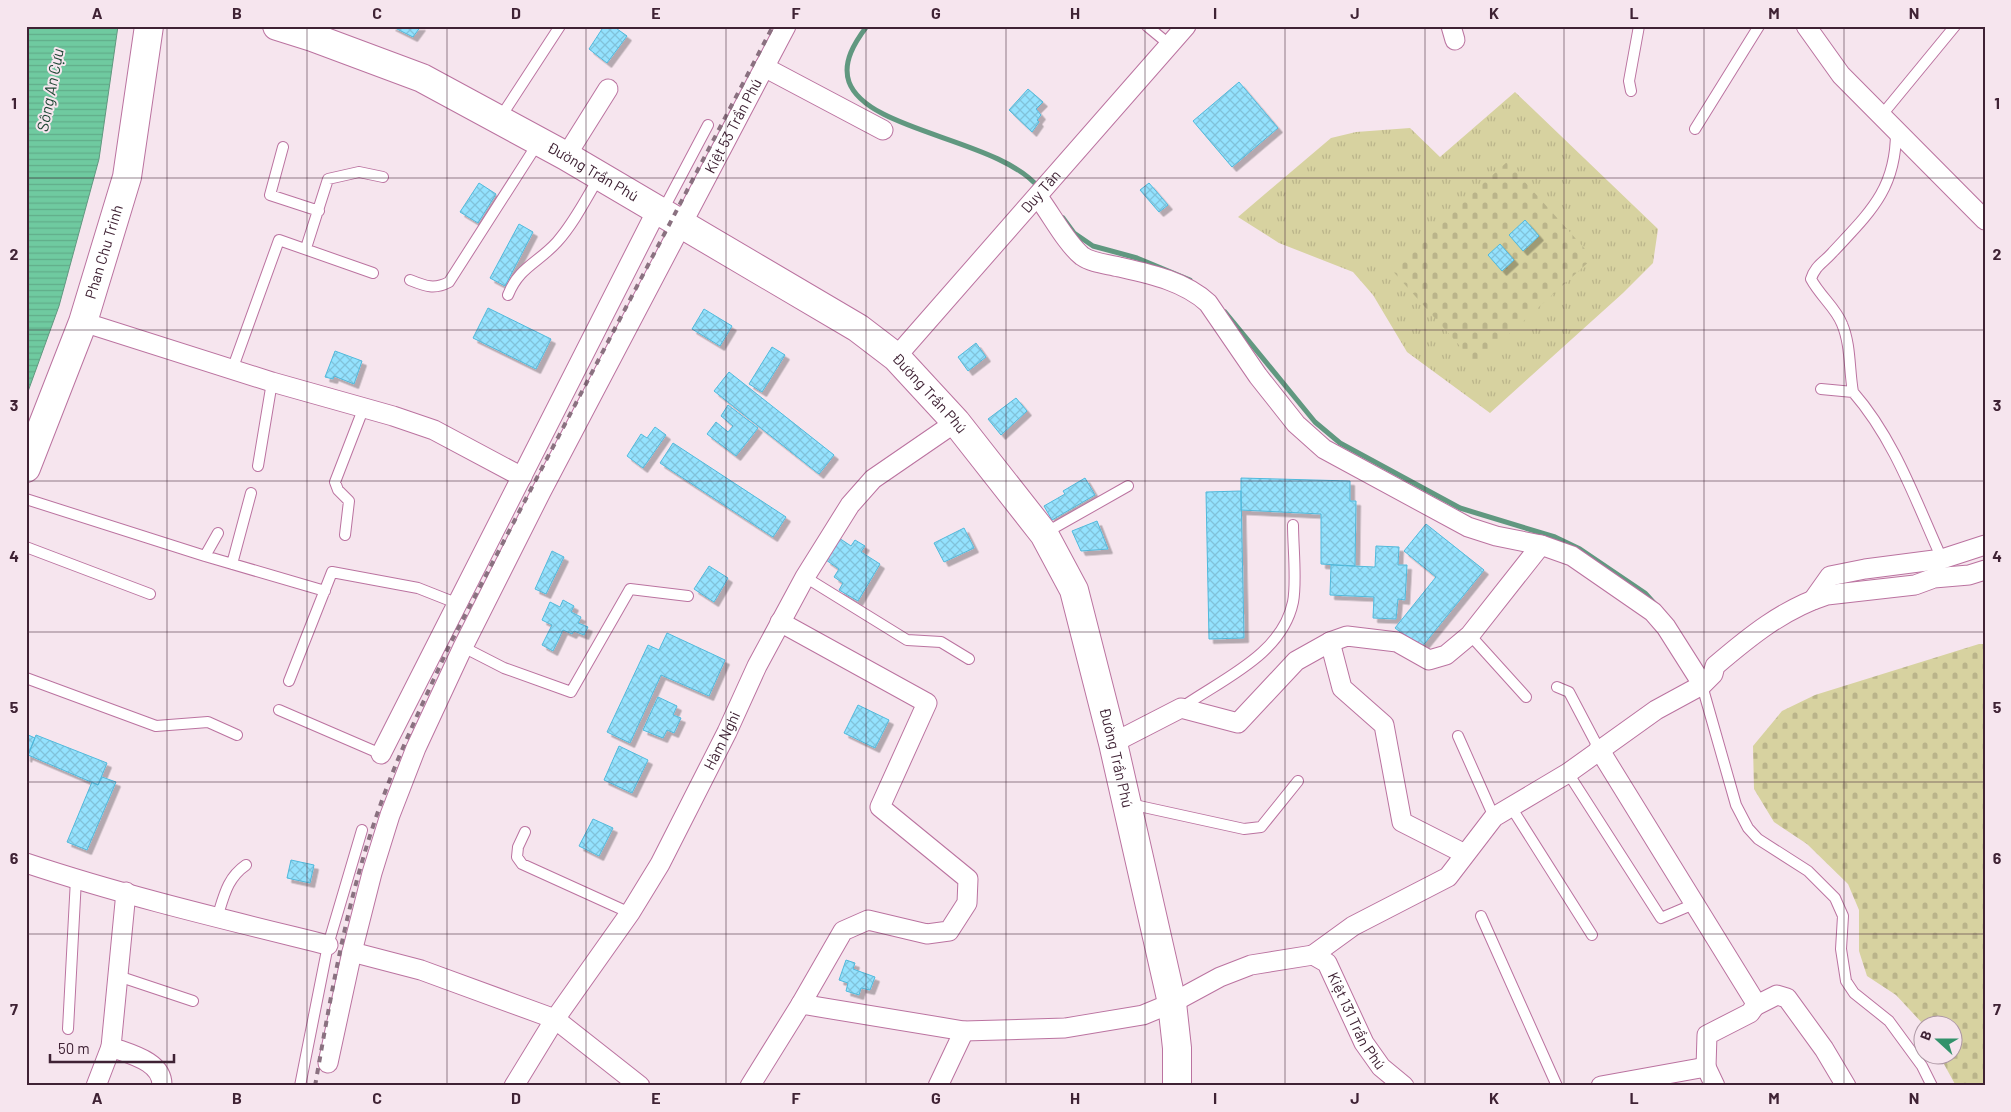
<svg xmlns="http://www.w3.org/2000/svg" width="2011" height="1112" font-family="Barlow,sans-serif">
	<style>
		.grass { fill: url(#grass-tufts) }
		.cemetery { fill: url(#cemetery-stones) }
		.water { fill: url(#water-rules); stroke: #619880 }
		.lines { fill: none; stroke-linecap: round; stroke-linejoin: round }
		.stream { stroke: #619880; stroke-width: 5 }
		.building { fill: url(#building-cross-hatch); stroke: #51b9db; filter: url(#shadow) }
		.lane-casing { stroke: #bb73a0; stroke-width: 12 }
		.street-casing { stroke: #bb73a0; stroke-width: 21 }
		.secondary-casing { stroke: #bb73a0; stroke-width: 30 }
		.lane { stroke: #fff; stroke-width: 10 }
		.street { stroke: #fff; stroke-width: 19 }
		.secondary { stroke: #fff; stroke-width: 28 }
		.rail { stroke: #8a7180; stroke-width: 4; stroke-dasharray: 6 6; stroke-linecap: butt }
		.grid { fill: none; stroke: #3f2234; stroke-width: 1; stroke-opacity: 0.55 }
		.labels { text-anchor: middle; stroke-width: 4; stroke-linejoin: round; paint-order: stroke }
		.street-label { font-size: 15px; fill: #3f2234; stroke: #f6e5ee }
		.water-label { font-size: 16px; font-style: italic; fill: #204836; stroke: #f6e5ee }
		.neatline { fill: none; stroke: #3f2234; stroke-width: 2 }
		.grid-label { font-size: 16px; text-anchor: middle; font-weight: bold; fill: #3f2234 }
	</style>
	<defs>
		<pattern id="grass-tufts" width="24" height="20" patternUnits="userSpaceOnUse" patternTransform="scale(1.25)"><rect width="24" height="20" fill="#d7d2a0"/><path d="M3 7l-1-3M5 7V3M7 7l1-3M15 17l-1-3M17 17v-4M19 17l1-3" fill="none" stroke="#bab48a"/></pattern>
		<pattern id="cemetery-stones" width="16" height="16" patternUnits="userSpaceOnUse" patternTransform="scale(1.25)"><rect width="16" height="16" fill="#d7d2a0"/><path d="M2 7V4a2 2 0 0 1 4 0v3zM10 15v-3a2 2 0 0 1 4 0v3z" fill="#bab48a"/></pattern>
		<pattern id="water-rules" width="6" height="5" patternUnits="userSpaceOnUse" patternTransform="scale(1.25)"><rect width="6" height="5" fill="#6fcaa0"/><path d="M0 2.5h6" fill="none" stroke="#61ad8a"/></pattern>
		<pattern id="building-cross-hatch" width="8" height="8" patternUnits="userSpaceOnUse" patternTransform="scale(1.25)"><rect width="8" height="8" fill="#94e2fe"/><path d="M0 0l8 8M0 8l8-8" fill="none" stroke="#81c2da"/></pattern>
		<filter id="shadow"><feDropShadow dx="4.5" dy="4.5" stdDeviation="0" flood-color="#0004"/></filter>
	</defs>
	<rect width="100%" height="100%" fill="#f6e5ee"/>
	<path class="grass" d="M 1515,92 L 1658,229 L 1653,263 L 1623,293 L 1490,413 L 1407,352 L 1373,295 L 1353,272 L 1279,243 L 1238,217 L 1331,138 L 1356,132 L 1410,128 L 1440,157 Z"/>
	<path class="cemetery" d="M 1507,162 L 1593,258 L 1476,364 L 1390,268 Z
		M 1979,644 L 1985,644 L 1985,1086 L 1956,1086 L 1939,1055 L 1954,1054 L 1954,1024 L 1924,1025 L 1896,995 L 1867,976 L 1859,951 L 1859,910 L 1848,884 L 1807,844 L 1774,822 L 1754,789 L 1753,746 L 1782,711 L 1815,695 Z"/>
	<path class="water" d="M 27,26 L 118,26 L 99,159 L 59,306 L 26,397 Z"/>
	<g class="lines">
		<path class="stream" d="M 867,26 C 855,42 842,62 849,82 C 867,132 1000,139 1039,188
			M 1063,218 L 1074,233 L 1093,246 L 1137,258 L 1190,280
			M 1225,312 L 1315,422 L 1340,443 L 1460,508 L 1555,537 L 1580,549 L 1645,593 L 1655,604"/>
	</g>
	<path class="building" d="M 391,26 L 421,26 L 413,37 Z
		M 604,26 L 613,26 L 627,36 L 607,63 L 589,49 Z
		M 1239,82 L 1278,128 L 1232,167 L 1193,121 Z
		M 1028,89 L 1043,102 L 1036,109 L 1041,115 L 1037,120 L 1039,122 L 1032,132 L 1009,110 Z
		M 479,183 L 496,194 L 478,223 L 460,212 Z
		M 1149,183 L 1168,205 L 1159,212 L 1140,190 Z
		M 1525,220 L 1539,236 L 1523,251 L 1509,235 Z
		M 519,224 L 533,232 L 505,286 L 490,278 Z
		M 1500,244 L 1514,260 L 1502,271 L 1488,255 Z
		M 488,308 L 551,339 L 536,369 L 473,338 Z
		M 704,309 L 732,326 L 720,346 L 692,329 Z
		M 976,343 L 986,357 L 968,371 L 958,357 Z
		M 772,347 L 785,355 L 762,392 L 749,384 Z
		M 335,351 L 362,361 L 354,384 L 334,376 L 333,379 L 325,377 Z
		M 729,372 L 834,455 L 819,474 L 714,391 Z
		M 1016,398 L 1027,411 L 1001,435 L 988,419 Z
		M 728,405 L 758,428 L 736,456 L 707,434 L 716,422 L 728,432 L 733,426 L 721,416 Z
		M 655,427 L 666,435 L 643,468 L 627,456 L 641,434 L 647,438 Z
		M 673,443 L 786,517 L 773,537 L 660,463 Z
		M 1085,478 L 1095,495 L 1052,520 L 1044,506 L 1065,494 L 1063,491 Z
		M 1241,478 L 1350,481 L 1350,501 L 1356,501 L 1355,566 L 1321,564 L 1321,514 L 1241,510 Z
		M 1241,491 L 1244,638 L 1209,639 L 1206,492 Z
		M 1097,521 L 1108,549 L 1081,551 L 1072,531 Z
		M 1426,524 L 1484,570 L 1421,648 L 1395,628 L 1436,577 L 1404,551 Z
		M 964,528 L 974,548 L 944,562 L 934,543 Z
		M 839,538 L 851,546 L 855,540 L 865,546 L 861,552 L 880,564 L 858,601 L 839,590 L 843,583 L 834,577 L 839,569 L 826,560 Z
		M 1376,546 L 1399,547 L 1398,565 L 1407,565 L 1405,600 L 1398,599 L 1396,619 L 1373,618 L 1374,597 L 1330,595 L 1331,565 L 1375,567 Z
		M 552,551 L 564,557 L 546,594 L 535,589 Z
		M 709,566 L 728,578 L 714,602 L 694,589 Z
		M 563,600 L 574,606 L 571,612 L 581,617 L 578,623 L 588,627 L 584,635 L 574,631 L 572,634 L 563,630 L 553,651 L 542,645 L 552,625 L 542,620 L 550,602 L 560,607 Z
		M 667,633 L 725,660 L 709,696 L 661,675 L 630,743 L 607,732 L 648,645 L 659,650 Z
		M 658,697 L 677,706 L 673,715 L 681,718 L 674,733 L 667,730 L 663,738 L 643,730 Z
		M 858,705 L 889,720 L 875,748 L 844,733 Z
		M 26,734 L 35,738 L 27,758 L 26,757 Z
		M 36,735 L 107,763 L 98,785 L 28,755 Z
		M 619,746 L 648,760 L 632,793 L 604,780 Z
		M 102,777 L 116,782 L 87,850 L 67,842 L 92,782 L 98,785 Z
		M 593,819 L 613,828 L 599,856 L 579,846 Z
		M 291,860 L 314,865 L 310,883 L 287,878 Z
		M 846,960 L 855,963 L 853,969 L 875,977 L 870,990 L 861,988 L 859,995 L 846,991 L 848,983 L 839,980 Z"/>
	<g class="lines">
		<g class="lane-casing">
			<path id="lane" d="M 1147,26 L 1170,45
				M 1631,91 L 1629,81 L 1639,26
				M 1881,116 L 1955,26
				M 500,118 L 560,26
				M 1695,129 L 1759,26
				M 283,147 L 270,195 L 319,211
				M 662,212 L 708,125
				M 306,248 L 328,179 L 359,172 L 383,177
				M 410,280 C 425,286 434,290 449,282 L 538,143
				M 508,295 C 519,267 538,263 557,242 C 574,223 586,199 599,177
				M 232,370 L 279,240 L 373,273
				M 1821,389 L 1853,392 C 1895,440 1916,502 1942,559
				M 1853,392 C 1849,370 1851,345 1842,324 C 1836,308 1820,296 1811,279 C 1815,266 1823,263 1832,253 C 1869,213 1896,190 1896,132
				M 258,466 L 272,382
				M 26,499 L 205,556 L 218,533
				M 1045,533 L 1128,486
				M 345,535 L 349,501 L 338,490 L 335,482 L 364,407
				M 26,547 L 150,594
				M 205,556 L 325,591
				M 232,564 L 251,493
				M 805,577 L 907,640 L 941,642 L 969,659
				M 1470,635 L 1526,697
				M 463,647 L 504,668 L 571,692 L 630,589 L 688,596
				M 26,678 L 156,726 L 208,722 L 237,735
				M 289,681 L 332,572 L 418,588 L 456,603
				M 1701,682 L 1736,805 L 1748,828 L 1758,839 L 1808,871 L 1835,898 L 1843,916 L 1841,949 L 1846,981 L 1854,993 L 1889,1021 L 1922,1066 L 1932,1086
				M 1557,687 L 1569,692 L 1599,749
				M 1181,708 C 1222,679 1282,655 1293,602 C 1297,582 1293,547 1293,525
				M 279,710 L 381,754
				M 1458,736 L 1494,817
				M 1568,773 L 1661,918 L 1694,904
				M 1130,804 L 1244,829 L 1261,827 L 1298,781
				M 1511,807 L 1592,935
				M 525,832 L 518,847 L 517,857 L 522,864 L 630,913
				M 1481,916 L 1557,1086
				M 217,918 C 224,896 227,878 246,865
				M 118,976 L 193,1001
				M 68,1029 L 76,879
				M 300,1086 L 328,945 L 362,830"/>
		</g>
		<g class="street-casing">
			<g id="street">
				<path d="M 1451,26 L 1455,40"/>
				<path d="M 1806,26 L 1841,75 L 1985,220"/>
				<path d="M 764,67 L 883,130"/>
				<path d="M 566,156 L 608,89"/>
				<path d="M 1038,197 C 1051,214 1066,243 1082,256 C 1092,263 1107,264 1119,267 C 1150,274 1184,281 1208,303 L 1258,376 L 1296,424 L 1324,449 L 1468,527 L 1496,536 L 1541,545 L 1572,556 L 1653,612 L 1666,627 L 1699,679"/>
				<path d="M 83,322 L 272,382 L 393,416 L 434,430 L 522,477"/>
				<path id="s1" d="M 896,357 L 1186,26"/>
				<path d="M 1813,600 L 1830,576 L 1865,569 L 1942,559 L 1985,545"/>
				<path d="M 780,622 L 927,703 L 880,807 L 968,879 L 967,903 L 949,931 L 927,934 L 868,920 L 843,931 L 801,1004"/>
				<path d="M 1330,642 L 1342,688 L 1384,725 L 1402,822 L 1465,854"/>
				<path d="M 1113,743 L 1181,708 L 1238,723 L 1296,661 L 1330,642 L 1347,636 L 1397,642 L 1429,660 L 1446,655 L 1470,635 L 1541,545"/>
				<path d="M 1599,749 L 1754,1000 L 1755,1006 L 1750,1013 L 1707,1035 L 1706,1067"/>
				<path d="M 381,754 L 657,210"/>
				<path d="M 26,863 C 125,896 227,920 328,945"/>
				<path d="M 126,892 L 111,1047 C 129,1054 163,1061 162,1086"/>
				<path d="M 352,952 L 421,970 L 555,1019 L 640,1086"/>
				<path d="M 1313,955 L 1353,926 L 1448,877 L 1494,817 L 1568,773 L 1656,710 L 1702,685 L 1713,674 L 1715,666 C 1749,637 1783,609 1827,595 L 1915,585 L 1934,578 L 1969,575 L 1985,570"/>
				<path d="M 1755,1006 L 1777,995 L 1787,998 L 1824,1049 L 1846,1086"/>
				<path id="s2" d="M 328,1063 L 352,952 L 372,873 L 390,815 L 416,748 L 463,647 L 541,492 L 786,26"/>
				<path d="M 96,1086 L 111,1047"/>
				<path id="s3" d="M 514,1086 L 555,1019 L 630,913 L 660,864 L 727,732 L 757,666 L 805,577 L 850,505 L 873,479 L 956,422"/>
				<path id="s4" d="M 750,1086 L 801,1004 L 964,1031 L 1065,1028 L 1143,1015 L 1172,1003 L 1220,977 L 1251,965 L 1313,955 L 1327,963 L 1364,1043 L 1381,1067 L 1404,1086"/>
				<path d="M 938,1086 L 964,1031"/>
				<path d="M 1601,1086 L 1706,1067 L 1715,1086"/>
			</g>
		</g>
		<g class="secondary-casing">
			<g id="secondary">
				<path id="s5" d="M 277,26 L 312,37 L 422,78 L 566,156 L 858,328 L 896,357 L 956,422 L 1044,534 L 1074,590 L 1113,743 L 1172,1003 L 1177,1048 L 1177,1086"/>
				<path id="s6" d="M 26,468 L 83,322 L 127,177 L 149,26"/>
			</g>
		</g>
		<use href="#lane" class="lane"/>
		<use href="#street" class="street"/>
		<use href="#secondary" class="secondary"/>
		<path class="rail" d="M 315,1086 C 332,990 347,898 380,806 C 399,752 425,699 449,646 L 773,26"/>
	</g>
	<path class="grid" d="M 167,26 L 167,1086M 307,26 L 307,1086M 447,26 L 447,1086M 586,26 L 586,1086M 726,26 L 726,1086M 866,26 L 866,1086M 1006,26 L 1006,1086M 1145,26 L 1145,1086M 1285,26 L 1285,1086M 1425,26 L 1425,1086M 1564,26 L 1564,1086M 1704,26 L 1704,1086M 1844,26 L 1844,1086M 26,178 L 1985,178M 26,330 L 1985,330M 26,481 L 1985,481M 26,632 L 1985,632M 26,782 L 1985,782M 26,934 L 1985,934"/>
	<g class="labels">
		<g class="street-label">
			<text dy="5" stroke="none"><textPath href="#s2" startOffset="1026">Kiệt 53 Trần Phú</textPath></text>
			<text dy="5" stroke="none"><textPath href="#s5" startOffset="349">Đường Trần Phú</textPath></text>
			<text dy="5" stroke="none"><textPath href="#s1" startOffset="220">Duy Tân</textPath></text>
			<text dy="5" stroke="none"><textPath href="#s6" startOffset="230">Phan Chu Trinh</textPath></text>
			<text dy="5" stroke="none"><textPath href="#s5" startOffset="754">Đường Trần Phú</textPath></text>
			<text dy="5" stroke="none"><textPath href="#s3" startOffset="404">Hàm Nghi</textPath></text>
			<text dy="5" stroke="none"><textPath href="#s5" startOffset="1172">Đường Trần Phú</textPath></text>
			<text dy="5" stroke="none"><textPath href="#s4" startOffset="705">Kiệt 131 Trần Phú</textPath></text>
		</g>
		<g class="water-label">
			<text transform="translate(50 90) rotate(-79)" y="6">Sông An Cựu</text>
		</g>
	</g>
	<rect width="2011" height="1112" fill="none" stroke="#f6e5ee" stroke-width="55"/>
	<g transform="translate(1938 1040) rotate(291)"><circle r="24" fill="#f6e5ee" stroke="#ad97a4"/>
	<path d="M0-4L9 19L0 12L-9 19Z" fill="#32926b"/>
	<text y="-8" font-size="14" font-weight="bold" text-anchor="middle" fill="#3f2234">B</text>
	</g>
	<path d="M50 1054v8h124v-8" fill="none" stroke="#3f2234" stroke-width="2.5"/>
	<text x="58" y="1054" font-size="15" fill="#3f2234" stroke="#f6e5ee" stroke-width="4" paint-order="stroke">50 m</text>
	<rect x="28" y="28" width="1956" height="1056" class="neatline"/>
	<g class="grid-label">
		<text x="97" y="19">A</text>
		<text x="237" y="19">B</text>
		<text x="377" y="19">C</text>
		<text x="516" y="19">D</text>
		<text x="656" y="19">E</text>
		<text x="796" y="19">F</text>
		<text x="936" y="19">G</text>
		<text x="1075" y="19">H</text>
		<text x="1215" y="19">I</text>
		<text x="1355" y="19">J</text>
		<text x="1494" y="19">K</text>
		<text x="1634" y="19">L</text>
		<text x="1774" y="19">M</text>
		<text x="1914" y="19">N</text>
		<text x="14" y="109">1</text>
		<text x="1997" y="109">1</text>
		<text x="14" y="260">2</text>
		<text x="1997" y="260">2</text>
		<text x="14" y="411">3</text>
		<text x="1997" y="411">3</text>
		<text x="14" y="562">4</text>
		<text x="1997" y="562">4</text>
		<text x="14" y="713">5</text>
		<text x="1997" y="713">5</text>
		<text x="14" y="864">6</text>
		<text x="1997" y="864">6</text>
		<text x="14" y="1015">7</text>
		<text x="1997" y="1015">7</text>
		<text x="97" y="1104">A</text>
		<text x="237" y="1104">B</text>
		<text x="377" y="1104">C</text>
		<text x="516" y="1104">D</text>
		<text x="656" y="1104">E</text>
		<text x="796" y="1104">F</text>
		<text x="936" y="1104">G</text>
		<text x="1075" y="1104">H</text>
		<text x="1215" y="1104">I</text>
		<text x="1355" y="1104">J</text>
		<text x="1494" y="1104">K</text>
		<text x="1634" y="1104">L</text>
		<text x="1774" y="1104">M</text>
		<text x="1914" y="1104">N</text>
	</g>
</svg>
